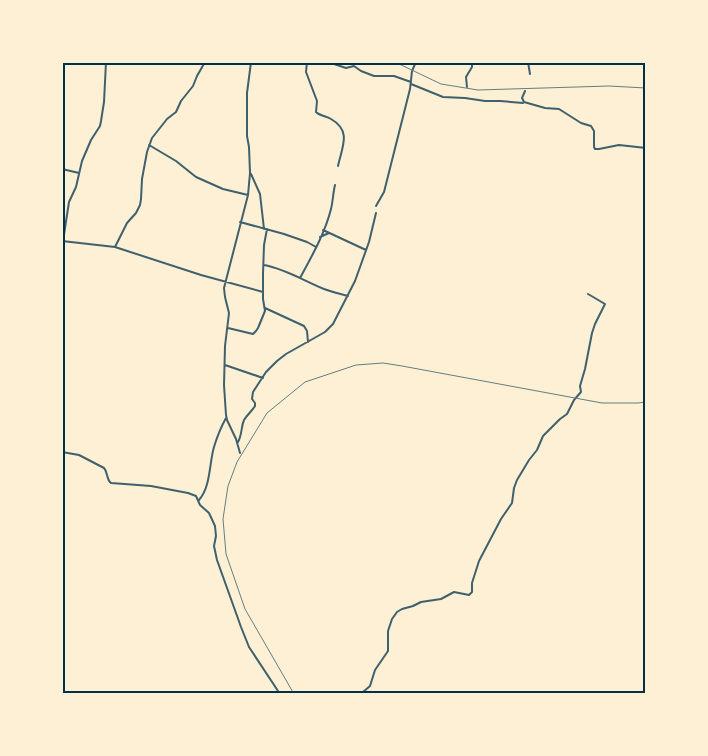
<svg xmlns="http://www.w3.org/2000/svg" width="708" height="756" font-family="Merriweather,serif">
	<style>
		.lines { fill: none; stroke-linecap: round; stroke-linejoin: round }
		.minor { stroke: #3f606c; stroke-width: 2 }
		.rail { stroke: #657d81; stroke-width: 1 }
		.neatline { fill: none; stroke: #003049; stroke-width: 2 }
	</style>
	<rect width="100%" height="100%" fill="#fdf0d5"/>
	<g class="lines">
		<path class="minor" d="M 307,62 L 306,72 L 317,101 L 316,112 C 320,116 326,116 331,119 C 352,131 342,147 338,166
			M 328,62 L 346,68 L 354,66 L 361,71 L 374,76 L 394,76 L 411,82
			M 528,62 L 530,74
			M 411,84 L 443,97 L 465,98 L 485,101 L 500,101 L 523,103
			M 467,87 L 466,77 L 472,67 L 472,62
			M 525,91 L 522,98 L 524,102 L 545,108 L 559,109 L 581,123 L 591,126 L 594,131 L 594,147 L 595,149 L 599,149 L 619,145 L 646,148
			M 149,145 L 176,161 L 196,177 L 223,189 L 248,195
			M 62,169 L 79,173
			M 251,174 L 260,194 L 264,229
			M 376,206 L 384,192 L 410,89 L 412,71 L 416,62
			M 240,222 L 284,234 L 307,242 L 316,247
			M 323,230 L 366,250
			M 320,237 L 329,233
			M 62,241 L 115,247 L 201,275 L 263,292
			M 63,241 L 69,202 L 76,187 L 82,161 L 91,140 L 100,126 L 101,121 L 104,102 L 106,62
			M 115,247 L 127,223 L 136,213 L 140,205 L 141,199 L 142,179 L 147,152 L 152,138 L 167,119 L 176,112 L 181,101 L 193,86 L 197,76 L 205,62
			M 264,265 C 286,269 304,281 324,289 C 332,292 340,294 348,296
			M 300,278 C 312,256 325,233 331,209 C 333,201 333,193 335,185
			M 265,308 L 304,326 L 307,331 L 308,342
			M 228,328 L 253,334 L 256,331 L 258,328 L 265,311 L 263,299 L 263,274 L 264,245 L 267,229
			M 225,365 L 263,378
			M 238,442 C 242,435 241,427 244,420 C 247,415 252,411 255,406 L 255,403 L 252,399 L 253,392 L 266,372 L 277,361 L 286,354 L 325,332 L 333,324 L 355,281 L 369,242 L 376,213
			M 62,452 L 79,455 L 104,468 C 108,472 106,479 111,483 L 151,486 L 188,493 L 196,496 L 200,505 L 209,513 L 215,526 L 216,536 L 214,546 L 217,560 L 241,627 L 249,647 L 280,694
			M 240,453 L 236,439 L 227,420 L 226,415 L 224,385 L 225,346 L 229,313 L 225,297 L 224,288 L 248,195 L 250,173 L 249,147 L 247,136 L 247,93 L 251,62
			M 199,500 C 211,486 209,464 214,447 C 217,437 221,427 226,418
			M 358,694 L 363,692 L 370,686 L 375,670 L 388,651 L 388,631 L 392,619 L 397,612 L 402,609 L 413,606 L 421,602 L 441,599 L 454,592 L 469,595 L 472,592 L 472,583 L 479,561 L 501,519 L 512,503 L 514,488 L 517,480 L 529,460 L 537,450 L 543,436 L 560,419 L 567,414 L 574,400 L 581,392 L 580,386 L 585,369 L 592,333 L 595,324 L 605,304 L 588,294"/>
		<path class="rail" d="M 395,62 L 441,84 L 478,90 L 609,86 L 646,88
			M 294,694 L 245,609 L 226,554 L 223,519 L 228,486 L 237,462 L 267,413 L 305,382 L 356,365 L 383,363 L 402,366 L 602,403 L 638,403 L 646,402"/>
	</g>
	<rect width="708" height="756" fill="none" stroke="#fdf0d5" stroke-width="128"/>
	<rect x="64" y="64" width="580" height="628" class="neatline"/>
</svg>
